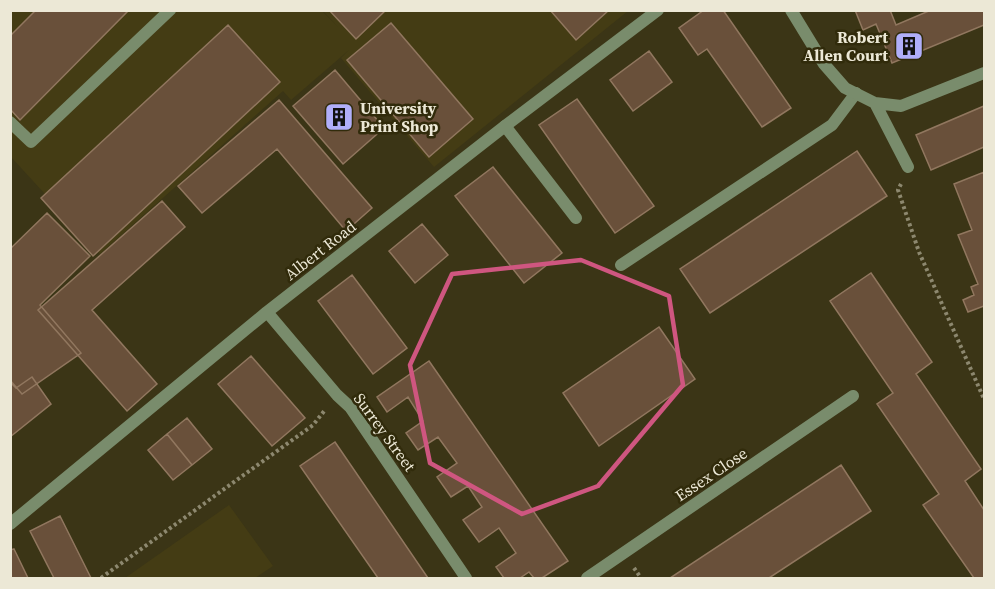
<svg xmlns="http://www.w3.org/2000/svg" width="995" height="589" font-family="'Source Serif 4',serif">
	<style>
		.built { fill: #443c14 }
		.building { fill: #69503a; stroke: #91775f; stroke-width: 1.5 }
		.lines { fill: none; stroke-linecap: round; stroke-linejoin: round }
		.path { stroke: #8d886f; stroke-width: 4; stroke-dasharray: 3 3; stroke-linecap: butt }
		.lane { stroke: #798c6c; stroke-width: 12 }
		.street { stroke: #798c6c; stroke-width: 12 }
		.marked { fill: none; stroke: #cf5680; stroke-width: 4.5; stroke-linejoin: round }
		.labels { text-anchor: middle; stroke-width: 5; stroke-linejoin: round; paint-order: stroke }
		.poi-label { font-size: 16px; font-weight: bold; fill: #ece8d6; stroke: #312b0b; text-anchor: end }
		.street-label { font-size: 16px; fill: #ece8d6; stroke: #312b0b }
	</style>
	<rect width="100%" height="100%" fill="#3b3516"/>
	<path class="built" d="M 11,11 L 322,11 L 338,27 L 323,11 L 628,11 L 434,167 L 341,58 L 349,50 L 291,100 L 283,91 L 100,254 L 11,157 Z
		M 229,505 L 273,566 L 255,578 L 125,578 Z"/>
	<path class="building" d="M 36,10 L 129,10 L 20,120 L 10,109 L 10,36 Z
		M 329,10 L 386,10 L 356,39 Z
		M 550,10 L 609,10 L 576,40 Z
		M 704,10 L 723,10 L 791,108 L 762,127 L 707,49 L 698,55 L 679,28 Z
		M 855,10 L 890,10 L 896,25 L 931,10 L 984,10 L 984,25 L 892,63 L 876,24 L 863,30 Z
		M 391,23 L 473,119 L 429,157 L 347,60 Z
		M 228,25 L 280,82 L 93,256 L 41,198 Z
		M 649,51 L 672,82 L 633,111 L 610,80 Z
		M 335,70 L 384,128 L 343,164 L 293,106 Z
		M 577,99 L 654,206 L 615,233 L 539,125 Z
		M 279,100 L 372,208 L 346,231 L 277,149 L 202,213 L 178,186 Z
		M 984,106 L 984,147 L 931,170 L 916,135 Z
		M 857,151 L 887,196 L 710,313 L 680,269 Z
		M 493,167 L 562,253 L 524,283 L 455,196 Z
		M 984,172 L 984,306 L 968,312 L 963,300 L 974,295 L 971,287 L 978,284 L 958,235 L 972,230 L 954,184 Z
		M 162,201 L 185,227 L 92,310 L 157,384 L 127,411 L 38,310 Z
		M 47,213 L 90,256 L 40,305 L 81,353 L 22,394 L 10,380 L 10,249 Z
		M 422,224 L 448,255 L 415,283 L 389,251 Z
		M 871,273 L 932,362 L 916,374 L 981,469 L 965,481 L 984,510 L 984,578 L 974,578 L 923,505 L 939,494 L 877,404 L 893,393 L 830,301 Z
		M 352,275 L 407,348 L 373,374 L 318,301 Z
		M 659,327 L 695,379 L 599,446 L 563,393 Z
		M 251,356 L 305,418 L 272,446 L 218,384 Z
		M 429,361 L 568,561 L 542,578 L 534,578 L 529,572 L 520,578 L 504,578 L 496,567 L 516,553 L 499,528 L 479,542 L 463,520 L 482,507 L 468,486 L 451,497 L 437,477 L 457,463 L 438,437 L 418,450 L 406,433 L 423,421 L 408,397 L 387,412 L 377,397 Z
		M 32,377 L 51,404 L 10,437 L 10,382 L 16,388 Z
		M 187,418 L 212,449 L 192,465 L 167,434 Z
		M 167,434 L 192,465 L 173,480 L 148,450 Z
		M 335,442 L 428,578 L 378,578 L 300,466 Z
		M 841,465 L 871,511 L 769,578 L 670,578 Z
		M 60,516 L 91,578 L 54,578 L 30,531 Z
		M 14,549 L 28,578 L 10,578 L 10,550 Z"/>
	<g class="lines">
		<path class="path" d="M 901,184 L 898,190 L 919,252 L 984,399
			M 634,568 L 641,578
			M 101,578 L 313,425 L 325,410"/>
		<path class="lane" d="M 10,122 L 31,142 L 170,10
			M 505,126 L 576,218
			M 621,265 L 832,125 L 856,93"/>
		<path class="street" d="M 791,10 L 824,64 L 845,88 L 875,103 L 901,106 L 984,73
			M 875,103 L 908,167
			M 267,312 L 337,395 L 350,407 L 466,578
			M 10,524 L 267,312 L 505,126 L 658,10
			M 587,578 L 853,396"/>
	</g>
	<path class="marked" d="M 581,260 L 669,296 L 683,385 L 598,486 L 522,514 L 430,463 L 410,365 L 452,274 Z"/>
	<defs>
		<g id="building-square" transform="scale(1.5)"><rect x="-9" y="-9" width="18" height="18" rx="4" fill="#b0aefa" stroke="#312b0b"/><path d="M-4-6H4V6H1V3H-1V6H-4ZM-2.5-4.3h1.7v1.8h-1.7ZM.8-4.3h1.7v1.8H.8ZM-2.5-1h1.7V.8h-1.7ZM.8-1h1.7V.8H.8Z" fill="#111"/></g>
	</defs>
	<g fill-rule="evenodd">
		<use href="#building-square" x="909" y="46"/>
		<use href="#building-square" x="339" y="117"/>
	</g>
	<g class="labels">
		<g class="poi-label">
			<text x="888" y="43">Robert<tspan x="888" dy="18">Allen Court</tspan></text>
			<text x="360" y="114" text-anchor="start">University<tspan x="360" dy="18">Print Shop</tspan></text>
		</g>
		<g class="street-label">
			<text transform="translate(320 250) rotate(-38)" y="6">Albert Road</text>
			<text transform="translate(385 432) rotate(54)" y="6">Surrey Street</text>
			<text transform="translate(711 474) rotate(-34)" y="6">Essex Close</text>
		</g>
	</g>
	<rect width="995" height="589" fill="none" stroke="#ece8d6" stroke-width="24"/>
</svg>
